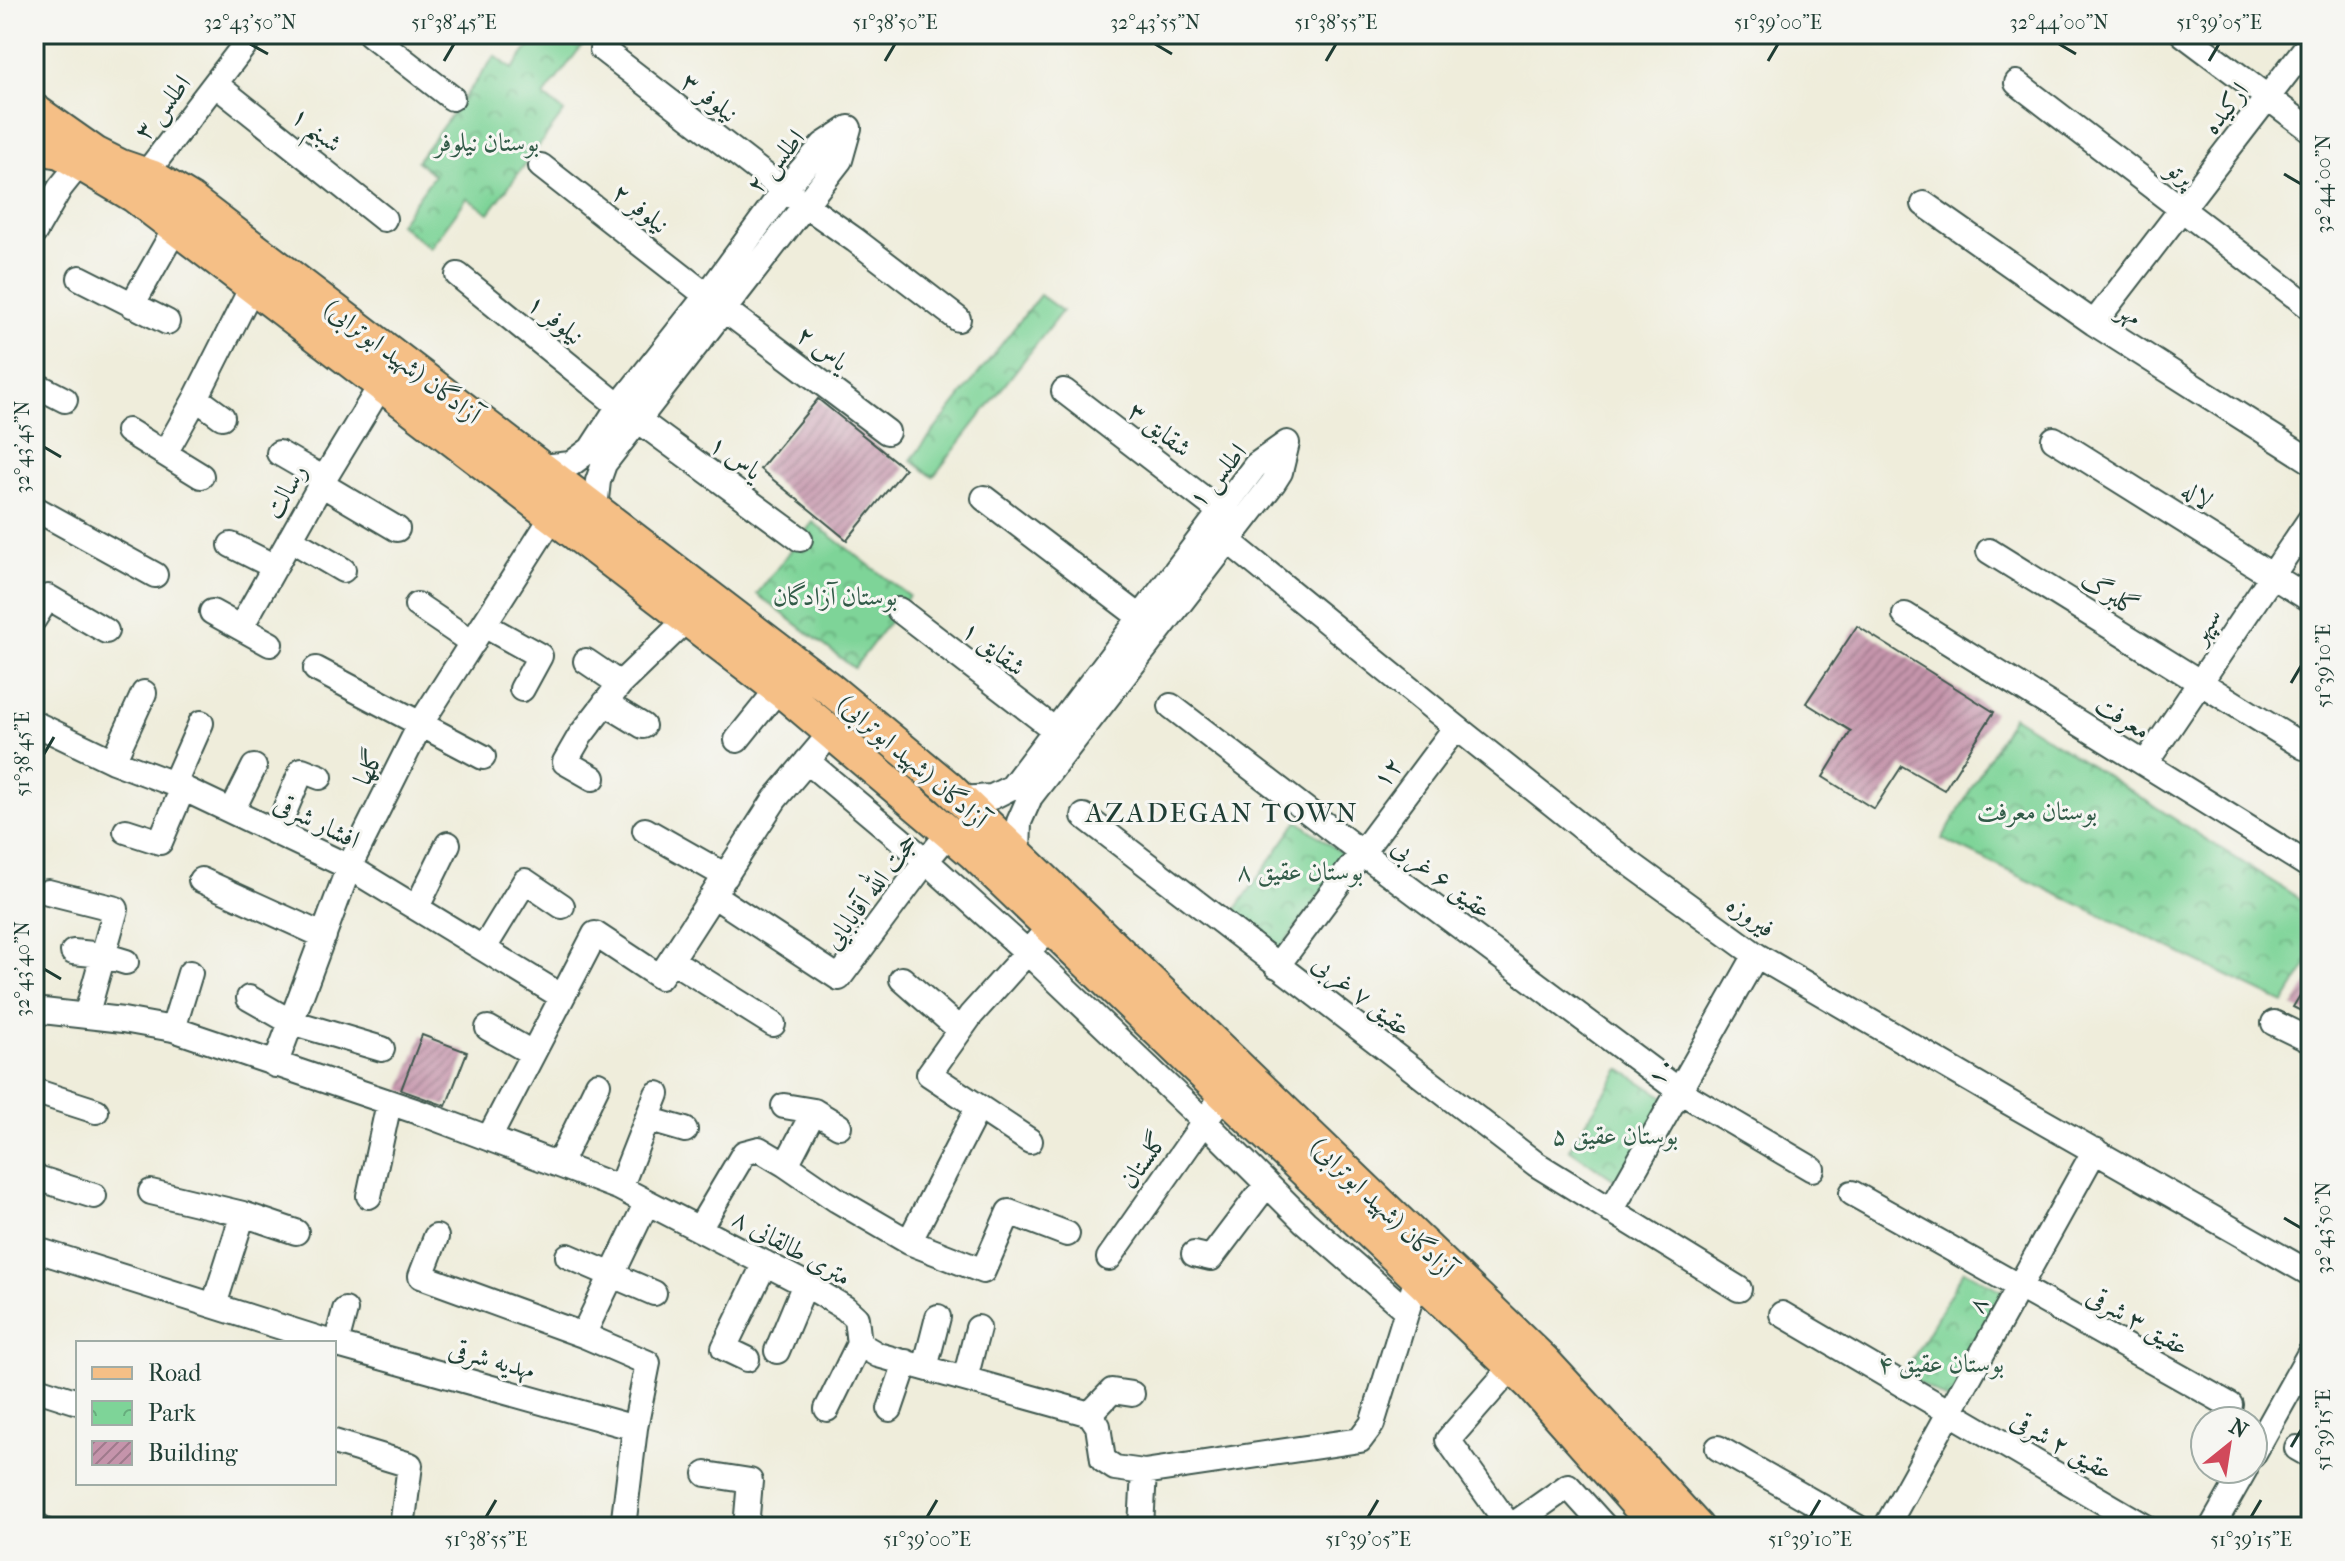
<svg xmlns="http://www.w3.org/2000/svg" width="2345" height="1561" font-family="'IM FELL French Canon',Amiri,serif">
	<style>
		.park { fill: url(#park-crowns); stroke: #4e8866; stroke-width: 2 }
		.building { fill: url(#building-hatch) }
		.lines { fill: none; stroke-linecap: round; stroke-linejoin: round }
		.minor-casing { stroke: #3e574d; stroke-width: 28 }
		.major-casing { stroke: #3e574d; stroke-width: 36 }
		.minor { stroke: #fff; stroke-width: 24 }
		.major { stroke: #f5bf86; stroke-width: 32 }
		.ticks { fill: none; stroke: #1f3d34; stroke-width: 3 }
		.labels { text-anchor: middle; stroke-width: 6; stroke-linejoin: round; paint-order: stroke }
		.street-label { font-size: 26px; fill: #1f3d34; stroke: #f6f6f2 }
		.park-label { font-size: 26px; fill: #325b48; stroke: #f6f6f2 }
		.neighbourhood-label { font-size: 28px; letter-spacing: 2px; fill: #1f3d34; stroke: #f6f6f2 }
		.neatline { fill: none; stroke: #1f3d34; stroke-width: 3 }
		.ticks-label { font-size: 20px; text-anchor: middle; fill: #1f3d34 }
	</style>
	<defs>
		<pattern id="park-crowns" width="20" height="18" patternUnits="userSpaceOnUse" patternTransform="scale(2)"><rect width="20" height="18" fill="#7ed498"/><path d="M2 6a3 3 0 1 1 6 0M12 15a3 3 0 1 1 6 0" fill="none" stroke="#67ad7d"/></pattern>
		<pattern id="building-hatch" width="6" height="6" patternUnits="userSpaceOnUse" patternTransform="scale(2)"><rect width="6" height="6" fill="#c594ab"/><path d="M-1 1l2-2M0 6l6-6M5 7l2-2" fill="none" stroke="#9f7a8c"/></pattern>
	</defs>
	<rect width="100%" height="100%" fill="#f6f6f2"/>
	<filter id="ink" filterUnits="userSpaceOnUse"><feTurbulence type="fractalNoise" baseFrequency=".0125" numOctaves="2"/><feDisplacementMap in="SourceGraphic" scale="16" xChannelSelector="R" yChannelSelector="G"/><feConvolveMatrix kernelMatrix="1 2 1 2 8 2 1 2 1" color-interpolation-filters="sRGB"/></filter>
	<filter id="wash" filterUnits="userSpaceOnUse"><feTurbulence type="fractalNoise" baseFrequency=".006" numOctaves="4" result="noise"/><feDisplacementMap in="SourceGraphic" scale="32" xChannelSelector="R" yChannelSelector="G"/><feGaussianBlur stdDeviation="1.8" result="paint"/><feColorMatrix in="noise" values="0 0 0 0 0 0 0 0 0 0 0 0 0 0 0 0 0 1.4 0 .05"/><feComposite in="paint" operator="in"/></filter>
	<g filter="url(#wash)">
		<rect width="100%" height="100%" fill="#efeddb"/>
		<path class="park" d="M 539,34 L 586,34 L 589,36 L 544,96 L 564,112 L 489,213 L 467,198 L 430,248 L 399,224 L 434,175 L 417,161 L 495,56 L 512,69 Z
			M 1040,295 L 1062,311 L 933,477 L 911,460 Z
			M 813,522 L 909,596 L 854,668 L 757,594 Z
			M 2013,716 L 2311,906 L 2311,959 L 2284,1003 L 1942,839 Z
			M 1298,821 L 1348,858 L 1277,953 L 1229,919 Z
			M 1620,1069 L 1671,1101 L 1621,1184 L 1569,1149 Z
			M 1964,1270 L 2009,1295 L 1950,1401 L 1904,1374 Z"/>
		<g id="blocks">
			<path class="building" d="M 818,399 L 905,469 L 847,540 L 760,469 Z
				M 1857,626 L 1994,712 L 1944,790 L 1902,766 L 1874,809 L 1823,777 L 1851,731 L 1806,703 Z
				M 2311,977 L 2311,1016 L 2293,1007 Z
				M 422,1035 L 467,1052 L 446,1106 L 401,1090 Z"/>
		</g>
	</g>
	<g filter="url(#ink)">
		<use href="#blocks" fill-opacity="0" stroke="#3e574d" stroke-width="2"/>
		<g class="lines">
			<g class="minor-casing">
				<path id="minor" d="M 370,34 L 452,98
					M 2183,34 L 2311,130
					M 602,49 L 784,190 L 855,240 L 958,319
					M 2017,83 L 2311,308
					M 215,84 L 384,219
					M 541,166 L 725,310 L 887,432
					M 145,175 L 253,34
					M 1924,204 L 2094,323 L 2311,461
					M 34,233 L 60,188 L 80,163
					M 458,275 L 619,406 L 800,539
					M 80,278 L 167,322
					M 132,305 L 175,229
					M 2094,323 L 2311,41
					M 34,384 L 65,400
					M 1064,391 L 1221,512
					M 196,398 L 222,417
					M 128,431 L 201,476
					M 2054,439 L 2311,600
					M 165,453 L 196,398 L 252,287
					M 279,453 L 324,479
					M 542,467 L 571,464 L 591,449 L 619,406 L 707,295 L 784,190 L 823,145 L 849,128
					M 321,484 L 397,529
					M 984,498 L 1140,617
					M 34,508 L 155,575
					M 595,508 L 598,481 L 604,464 L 840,160 L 849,128
					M 1210,526 L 1456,727 L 1598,840 L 1756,955 L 2003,1099 L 2311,1274
					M 290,539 L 343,570
					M 231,545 L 275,567
					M 1989,551 L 2304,747
					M 417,605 L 473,643
					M 899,610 L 1055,730
					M 212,612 L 270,644
					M 1905,615 L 2311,867
					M 34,619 L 48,597 L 106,631
					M 484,625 L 540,656 L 522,689
					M 241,627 L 324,479 L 381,385
					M 586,661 L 620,684
					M 316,669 L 483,757
					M 605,703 L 643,726
					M 1171,706 L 1362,853 L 1681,1092 L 1812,1169
					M 34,723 L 113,761 L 174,784 L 349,867 L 561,996
					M 737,740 L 778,689
					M 113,761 L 144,693
					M 807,761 L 926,861 L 1027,952 L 1205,1122 L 1305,1222 L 1407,1311
					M 2145,764 L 2311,518
					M 593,778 L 565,762 L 580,736 L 620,684 L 687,619
					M 174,784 L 201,723
					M 959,799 L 992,797 L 1012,787 L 1256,465 L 1287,443
					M 232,811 L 254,767
					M 1084,816 L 1536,1164 L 1739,1289
					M 645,830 L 726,876
					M 126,831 L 160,842 L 183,788
					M 276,831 L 302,770 L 320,777
					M 1018,856 L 1019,822 L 1030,797 L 1273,483 L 1280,472 L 1287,443
					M 201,880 L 324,936
					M 48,892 L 116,909 L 86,1016
					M 713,895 L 839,978 L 926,861 L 949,833
					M 417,907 L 448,844
					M 484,948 L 525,881 L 562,906
					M 73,952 L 103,955 L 126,962
					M 671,960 L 773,1024
					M 1277,966 L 1456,727
					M 902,979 L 960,1030
					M 249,998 L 291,1022 L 382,1049
					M 34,1010 L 123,1020 L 173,1029 L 424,1114 L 620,1188 L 805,1284 L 845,1308 L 856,1318 L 859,1344 L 878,1355 L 1090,1414 L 1098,1426 L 1103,1460 L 1115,1468 L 1144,1472 L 1360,1440 L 1372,1424 L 1417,1278
					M 2274,1023 L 2311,1041
					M 488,1028 L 532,1053
					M 173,1029 L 190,973
					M 275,1065 L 349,867 L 421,723 L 553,516
					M 34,1091 L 96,1111
					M 784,1106 L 814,1111 L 839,1126
					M 647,1119 L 685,1130
					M 489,1138 L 595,934 L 660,977 L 775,799 L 831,733
					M 1030,1141 L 929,1074 L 971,1015 L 1050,927
					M 559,1164 L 598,1084
					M 786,1165 L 814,1111
					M 34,1177 L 94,1196
					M 620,1188 L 657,1094
					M 151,1192 L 243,1214 L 296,1232
					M 1852,1193 L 2230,1405
					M 369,1196 L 389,1103
					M 1611,1211 L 1756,955
					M 699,1229 L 744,1153 L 759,1149 L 786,1165 L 837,1200 L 909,1242 L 978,1108
					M 436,1237 L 421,1276 L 583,1335 L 648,1363 L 635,1428 L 623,1527
					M 909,1242 L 983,1271 L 1009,1212 L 1067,1234
					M 34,1249 L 332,1343
					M 1194,1254 L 1211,1258 L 1267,1184
					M 568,1256 L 654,1293
					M 1109,1258 L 1224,1094
					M 214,1305 L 243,1214
					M 1782,1314 L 2146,1527
					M 583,1335 L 647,1202
					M 334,1344 L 635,1428
					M 336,1344 L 345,1310
					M 777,1351 L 805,1284
					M 747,1359 L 724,1348 L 765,1263
					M 925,1368 L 938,1317
					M 965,1379 L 978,1328
					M 34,1388 L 78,1402
					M 827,1409 L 859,1344
					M 890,1409 L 906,1362
					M 1090,1414 L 1112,1391 L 1132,1394
					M 334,1442 L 410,1465 L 402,1527
					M 1718,1448 L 1857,1527
					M 2297,1448 L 2311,1456
					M 2253,1455 L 2311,1351
					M 706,1474 L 750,1481 L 746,1527
					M 1568,1486 L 1605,1527
					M 34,1526 L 40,1527
					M 1141,1527 L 1144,1472
					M 1510,1527 L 1448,1440 L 1512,1367
					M 1510,1527 L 1568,1486
					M 1886,1527 L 2095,1150
					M 2212,1527 L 2245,1469"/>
			</g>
			<g class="major-casing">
				<path id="major" d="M 34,110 L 95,153 L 121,166 L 153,177 L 191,200 L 830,689 L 948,787 L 1544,1361 L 1697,1527
					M 34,147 L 60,152 L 134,196 L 790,698 L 973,853 L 1254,1123 L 1531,1385 L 1657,1527"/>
			</g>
			<use href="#minor" class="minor"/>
			<use href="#major" class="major"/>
		</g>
	</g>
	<path class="ticks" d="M 250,44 L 268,54M 1155,44 L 1172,54M 2059,44 L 2076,54M 444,61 L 454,44M 885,61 L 895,44M 1326,61 L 1336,44M 1768,61 L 1778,44M 2209,61 L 2219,44M 2284,174 L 2301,184M 44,447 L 61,457M 2291,683 L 2301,666M 44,754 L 54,737M 44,969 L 61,979M 2284,1218 L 2301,1228M 2291,1447 L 2301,1430M 486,1517 L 496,1500M 927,1517 L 937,1500M 1368,1517 L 1378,1500M 1810,1517 L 1820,1500M 2251,1517 L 2261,1500"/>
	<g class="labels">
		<g class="street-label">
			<text transform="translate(710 97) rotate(38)" y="9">نیلوفر ۳</text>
			<text transform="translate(162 107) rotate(-52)" y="9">اطلس ۳</text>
			<text transform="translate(2225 108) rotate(-52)" y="9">ارکیده</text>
			<text transform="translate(317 129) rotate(39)" y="9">شبنم ۱</text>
			<text transform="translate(775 161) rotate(-50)" y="9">اطلس ۲</text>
			<text transform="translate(2181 173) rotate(37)" y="9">پرتو</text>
			<text transform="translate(641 208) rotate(38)" y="9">نیلوفر ۲</text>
			<text transform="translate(2130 313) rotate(32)" y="9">مهر</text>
			<text transform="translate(556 319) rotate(39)" y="9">نیلوفر ۱</text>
			<text transform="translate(823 348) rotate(37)" y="9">یاس ۲</text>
			<text transform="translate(403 361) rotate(37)" y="9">آزادگان (شهید ابوترابی)</text>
			<text transform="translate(1160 429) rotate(38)" y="9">شقایق ۳</text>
			<text transform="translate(736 457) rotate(36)" y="9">یاس ۱</text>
			<text transform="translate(1217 475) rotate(-50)" y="9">اطلس ۱</text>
			<text transform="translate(285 491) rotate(-60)" y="9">رسالت</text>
			<text transform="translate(2197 495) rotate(32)" y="9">لاله</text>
			<text transform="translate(2110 593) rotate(32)" y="9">گلبرگ</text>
			<text transform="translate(2205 625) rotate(-56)" y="9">سپهر</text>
			<text transform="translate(994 648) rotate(38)" y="9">شقایق ۱</text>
			<text transform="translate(2123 717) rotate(32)" y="9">معرفت</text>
			<text transform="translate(913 761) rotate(41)" y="9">آزادگان (شهید ابوترابی)</text>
			<text transform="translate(368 767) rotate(-64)" y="9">گلها</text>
			<text transform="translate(1387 772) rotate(-53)" y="9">۱۲</text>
			<text transform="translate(317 821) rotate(26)" y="9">افشار شرقی</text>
			<text transform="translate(1442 878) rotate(37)" y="9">عقیق ۶ غربی</text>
			<text transform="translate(870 891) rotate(-53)" y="9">حجت الله آقابابایی</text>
			<text transform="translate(1751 916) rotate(35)" y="9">فیروزه</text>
			<text transform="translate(1362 995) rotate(38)" y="9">عقیق ۷ غربی</text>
			<text transform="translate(1660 1070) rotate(-61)" y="9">۱۰</text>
			<text transform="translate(1143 1160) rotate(-55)" y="9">گلستان</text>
			<text transform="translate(1383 1207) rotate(44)" y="9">آزادگان (شهید ابوترابی)</text>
			<text transform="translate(792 1247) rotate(29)" y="9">۸ متری طالقانی</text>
			<text transform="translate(1977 1304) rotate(-61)" y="9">۸</text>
			<text transform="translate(2138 1321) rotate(30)" y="9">عقیق ۳ شرقی</text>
			<text transform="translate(492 1359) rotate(15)" y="9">مهدیه شرقی</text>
			<text transform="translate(2062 1445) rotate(30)" y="9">عقیق ۲ شرقی</text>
		</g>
		<g class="park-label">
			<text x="487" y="151">بوستان نیلوفر</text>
			<text x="835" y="605">بوستان آزادگان</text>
			<text x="2037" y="820">بوستان معرفت</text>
			<text x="1300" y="880">بوستان عقیق ۸</text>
			<text x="1615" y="1144">بوستان عقیق ۵</text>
			<text x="1941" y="1372">بوستان عقیق ۴</text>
		</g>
		<g class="neighbourhood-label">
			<text x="1222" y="822">AZADEGAN TOWN</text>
		</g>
	</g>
	<rect width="2345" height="1561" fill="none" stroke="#f6f6f2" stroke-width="88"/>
	<rect x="76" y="1341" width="260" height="144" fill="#f6f6f2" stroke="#a0aca6" stroke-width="2"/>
	<rect x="92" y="1367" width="40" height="12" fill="#f5bf86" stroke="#a0aca6" stroke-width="2"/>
	<text x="148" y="1381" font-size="24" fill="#1f3d34">Road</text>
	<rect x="92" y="1401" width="40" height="24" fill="url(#park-crowns)" stroke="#a0aca6" stroke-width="2"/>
	<text x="148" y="1421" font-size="24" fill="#1f3d34">Park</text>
	<rect x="92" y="1441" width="40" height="24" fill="url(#building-hatch)" stroke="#a0aca6" stroke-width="2"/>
	<text x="148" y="1461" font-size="24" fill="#1f3d34">Building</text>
	<g transform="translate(2229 1445) rotate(30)"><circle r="38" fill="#f6f6f2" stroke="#a0aca6" stroke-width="2"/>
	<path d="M0-6L14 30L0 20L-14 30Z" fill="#d1495b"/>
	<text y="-12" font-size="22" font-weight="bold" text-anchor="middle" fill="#1f3d34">N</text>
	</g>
	<rect x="44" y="44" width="2257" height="1473" class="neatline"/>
	<g class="ticks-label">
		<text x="250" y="29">32°43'50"N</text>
		<text x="454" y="29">51°38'45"E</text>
		<text x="895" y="29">51°38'50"E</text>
		<text x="1155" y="29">32°43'55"N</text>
		<text x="1336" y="29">51°38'55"E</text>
		<text x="1778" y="29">51°39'00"E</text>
		<text x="2059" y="29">32°44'00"N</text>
		<text x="2219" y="29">51°39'05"E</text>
		<text transform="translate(2323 184) rotate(-90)" y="7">32°44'00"N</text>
		<text transform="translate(22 447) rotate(-90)" y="7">32°43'45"N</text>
		<text transform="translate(2323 666) rotate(-90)" y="7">51°39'10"E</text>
		<text transform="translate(22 754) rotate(-90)" y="7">51°38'45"E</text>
		<text transform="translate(22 969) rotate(-90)" y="7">32°43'40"N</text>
		<text transform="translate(2323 1228) rotate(-90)" y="7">32°43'50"N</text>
		<text transform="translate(2323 1430) rotate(-90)" y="7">51°39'15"E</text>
		<text x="486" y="1546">51°38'55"E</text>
		<text x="927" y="1546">51°39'00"E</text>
		<text x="1368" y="1546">51°39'05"E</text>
		<text x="1810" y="1546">51°39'10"E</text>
		<text x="2251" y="1546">51°39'15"E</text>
	</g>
</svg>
